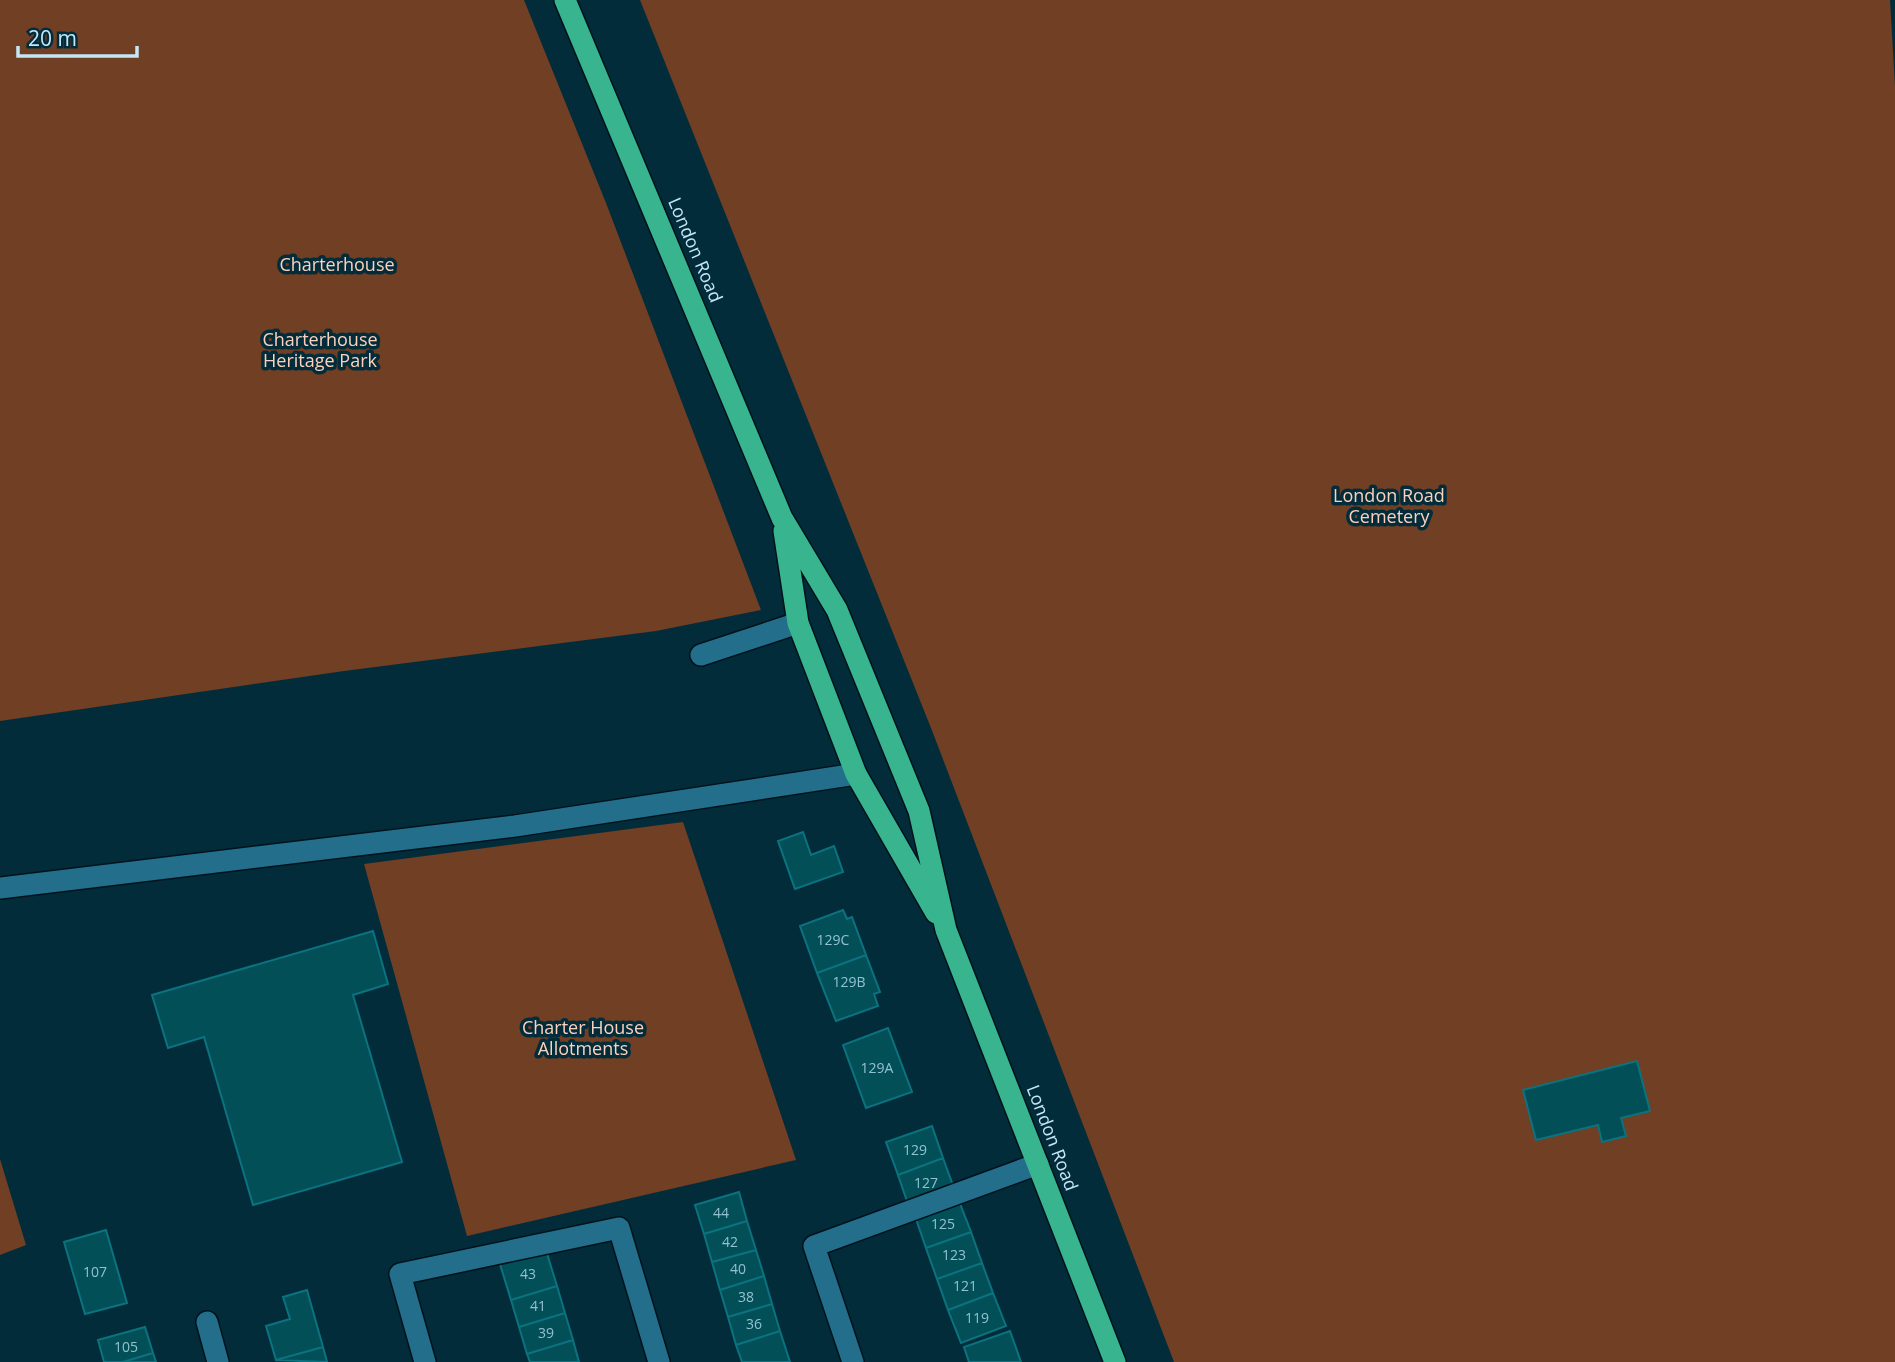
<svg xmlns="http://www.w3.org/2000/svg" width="1895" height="1362" font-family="'Open Sans',sans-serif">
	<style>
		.green { fill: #703f24 }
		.building { fill: #034f58; stroke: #0b737f; stroke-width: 2 }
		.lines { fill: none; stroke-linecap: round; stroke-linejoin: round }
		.minor-casing { stroke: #00131c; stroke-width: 24 }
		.highway-casing { stroke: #00131c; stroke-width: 24 }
		.minor { stroke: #226e8b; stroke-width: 21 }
		.highway { stroke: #38b58e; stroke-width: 21 }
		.labels { text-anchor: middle; stroke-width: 7; stroke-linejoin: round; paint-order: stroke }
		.number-label { font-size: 14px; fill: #94c1cf }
		.street-label { font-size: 18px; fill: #c4e7f7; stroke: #032c3b }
		.park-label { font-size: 18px; fill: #fdd2bd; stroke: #032c3b }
	</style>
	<rect width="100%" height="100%" fill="#032c3b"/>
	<path class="green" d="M 0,0 L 524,0 L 606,203 L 761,610 L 656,631 L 344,671 L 0,721 Z
		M 640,0 L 1890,0 L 1895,86 L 1895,1362 L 1174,1362 L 931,728 Z
		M 683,822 L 796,1160 L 467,1236 L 364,864 Z
		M 0,1159 L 26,1245 L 0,1255 Z"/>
	<path class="building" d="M 803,832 L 811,855 L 834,846 L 843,872 L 795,889 L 778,841 Z
		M 843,910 L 847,919 L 852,917 L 866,955 L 817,973 L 800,926 Z
		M 373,931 L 388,984 L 353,995 L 402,1162 L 253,1205 L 204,1037 L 168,1048 L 152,995 Z
		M 866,955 L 880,992 L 874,994 L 878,1006 L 836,1021 L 817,973 Z
		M 888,1028 L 912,1092 L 866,1108 L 843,1045 Z
		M 1637,1061 L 1650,1111 L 1621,1118 L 1626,1136 L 1602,1142 L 1598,1125 L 1536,1140 L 1523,1090 Z
		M 932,1126 L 943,1158 L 898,1175 L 886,1142 Z
		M 943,1158 L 955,1191 L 909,1207 L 898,1175 Z
		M 739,1192 L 747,1221 L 704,1234 L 695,1205 Z
		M 959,1201 L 971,1232 L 926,1248 L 915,1216 Z
		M 747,1221 L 756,1250 L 712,1262 L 704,1234 Z
		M 106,1230 L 127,1303 L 85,1314 L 64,1242 Z
		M 971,1232 L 982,1263 L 937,1279 L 926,1248 Z
		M 545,1247 L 557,1286 L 511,1300 L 499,1261 Z
		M 756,1250 L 764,1276 L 720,1290 L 712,1262 Z
		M 982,1263 L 993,1293 L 948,1310 L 937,1279 Z
		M 764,1276 L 772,1304 L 728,1317 L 720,1290 Z
		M 557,1286 L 565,1313 L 519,1327 L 511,1300 Z
		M 307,1290 L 323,1347 L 276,1360 L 266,1326 L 290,1319 L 283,1297 Z
		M 993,1293 L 1006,1326 L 961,1343 L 948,1310 Z
		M 772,1304 L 780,1331 L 736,1345 L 728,1317 Z
		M 565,1313 L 573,1340 L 527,1354 L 519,1327 Z
		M 145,1327 L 153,1353 L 123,1362 L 104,1362 L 98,1340 Z
		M 780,1331 L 790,1362 L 742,1362 L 736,1345 Z
		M 1010,1331 L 1021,1362 L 969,1362 L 964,1347 Z
		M 573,1340 L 579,1362 L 530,1362 L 527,1354 Z
		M 323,1347 L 327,1362 L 276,1360 Z
		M 153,1353 L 156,1362 L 123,1362 Z"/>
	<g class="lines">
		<g class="minor-casing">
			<path id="minor" d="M 701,655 L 798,623
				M 0,888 L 515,826 L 856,774
				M 207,1322 L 218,1362
				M 425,1362 L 400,1274 L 619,1228 L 659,1362
				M 853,1362 L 814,1246 L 1038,1164"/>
		</g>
		<g class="highway-casing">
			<path id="highway" d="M 565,0 L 782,518 L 837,610 L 919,811 L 946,930 L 1115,1362
				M 784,531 L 798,623 L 856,774 L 936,913"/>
		</g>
		<use href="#minor" class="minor"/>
		<use href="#highway" class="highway"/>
	</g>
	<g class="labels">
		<g class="number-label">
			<text x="833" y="945">129C</text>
			<text x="849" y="987">129B</text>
			<text x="877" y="1073">129A</text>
			<text x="915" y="1155">129</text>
			<text x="926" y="1188">127</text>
			<text x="721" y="1218">44</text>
			<text x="943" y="1229">125</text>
			<text x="730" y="1247">42</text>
			<text x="954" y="1260">123</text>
			<text x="738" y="1274">40</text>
			<text x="95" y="1277">107</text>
			<text x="528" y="1279">43</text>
			<text x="965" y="1291">121</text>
			<text x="746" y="1302">38</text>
			<text x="538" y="1311">41</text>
			<text x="977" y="1323">119</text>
			<text x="754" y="1329">36</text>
			<text x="546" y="1338">39</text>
			<text x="126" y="1352">105</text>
		</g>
		<g class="street-label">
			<text transform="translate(695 250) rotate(67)" y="6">London Road</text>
			<text transform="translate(1052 1138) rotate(69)" y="6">London Road</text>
		</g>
		<g class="park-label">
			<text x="337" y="271">Charterhouse</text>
			<text x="320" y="346">Charterhouse<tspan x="320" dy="21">Heritage Park</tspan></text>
			<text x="1389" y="502">London Road<tspan x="1389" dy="21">Cemetery</tspan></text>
			<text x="583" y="1034">Charter House<tspan x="583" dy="21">Allotments</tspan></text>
		</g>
	</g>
	<path d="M18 46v10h119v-10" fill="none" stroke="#c4e7f7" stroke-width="3.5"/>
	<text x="28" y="46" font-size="21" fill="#c4e7f7" stroke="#032c3b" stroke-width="5" paint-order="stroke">20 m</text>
</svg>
